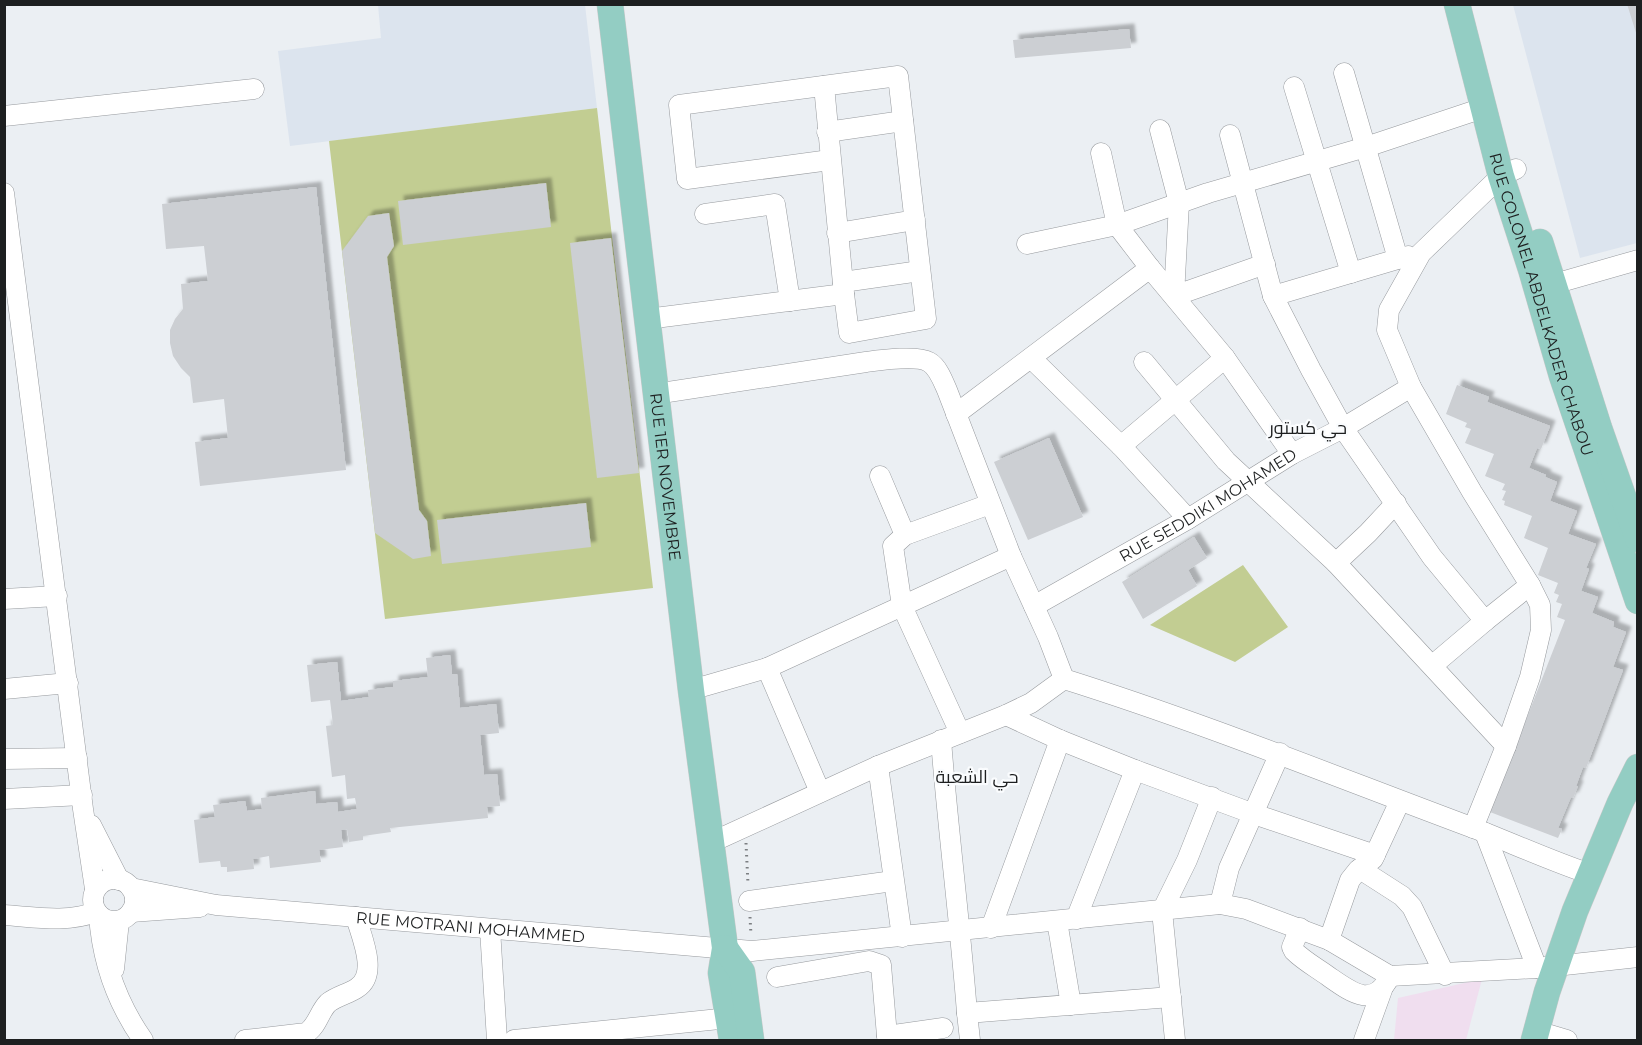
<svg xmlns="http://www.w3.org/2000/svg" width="1642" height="1045" font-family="Montserrat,Cairo,sans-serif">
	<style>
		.commercial { fill: #f0deef }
		.built { fill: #dce4ee }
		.green { fill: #c2cd92 }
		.building { fill: #cccfd3; filter: url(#shadow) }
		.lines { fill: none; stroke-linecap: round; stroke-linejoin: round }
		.minor-casing { stroke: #979a9e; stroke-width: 21 }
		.major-casing { stroke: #c9c9c9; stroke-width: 27 }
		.path { stroke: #7c7f82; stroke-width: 3; stroke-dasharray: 1.5 4.5; stroke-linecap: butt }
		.minor { stroke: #fff; stroke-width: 20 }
		.major { stroke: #93cdc3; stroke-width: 26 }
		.labels { text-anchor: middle; stroke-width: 4.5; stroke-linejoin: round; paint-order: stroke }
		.street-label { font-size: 16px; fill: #1d1f20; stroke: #fafcfe }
		.neighbourhood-label { font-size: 18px; fill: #1d1f20; stroke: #fafcfe }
	</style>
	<defs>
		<filter id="shadow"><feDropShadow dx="5.5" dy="-5.5" stdDeviation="1.5" flood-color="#0004"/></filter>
	</defs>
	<rect width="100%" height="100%" fill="#ebeff3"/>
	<path class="commercial" d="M 1482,979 L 1466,1040 L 1394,1040 L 1398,998 Z"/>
	<path class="built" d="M 378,5 L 585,5 L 597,108 L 290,146 L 278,51 L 381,38 Z
		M 1513,5 L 1637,5 L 1637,243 L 1580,258 Z"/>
	<path class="green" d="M 597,108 L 653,588 L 385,619 L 329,141 Z
		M 1243,565 L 1288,627 L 1235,662 L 1150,625 Z"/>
	<path class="building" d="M 1627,4 L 1638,4 L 1638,36 L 1637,36 Z
		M 1129,29 L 1131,48 L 1015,58 L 1013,40 Z
		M 546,183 L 551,227 L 403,245 L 398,201 Z
		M 316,187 L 346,470 L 200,486 L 195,442 L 228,438 L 224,399 L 193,403 L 190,377 L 181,368 L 173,356 L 170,343 L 170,330 L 175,319 L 183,309 L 181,284 L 208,281 L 204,246 L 166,249 L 162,204 Z
		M 389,213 L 394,246 L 387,257 L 419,510 L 427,521 L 431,556 L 413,559 L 375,533 L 342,251 L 368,216 Z
		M 611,238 L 639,473 L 597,478 L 570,243 Z
		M 1457,385 L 1489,397 L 1487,402 L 1550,426 L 1541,449 L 1537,448 L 1529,468 L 1546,475 L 1545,477 L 1557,482 L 1550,501 L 1577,511 L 1568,534 L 1596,544 L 1586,568 L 1589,569 L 1581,591 L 1598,597 L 1592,613 L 1614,622 L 1613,627 L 1626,632 L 1613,667 L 1623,670 L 1586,768 L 1583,767 L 1576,786 L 1578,786 L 1573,798 L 1571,797 L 1558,828 L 1562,829 L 1558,838 L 1490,812 L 1565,620 L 1557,617 L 1562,604 L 1556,602 L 1559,595 L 1554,593 L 1558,583 L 1538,575 L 1548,548 L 1524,538 L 1532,516 L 1504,505 L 1505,501 L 1502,500 L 1506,491 L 1502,490 L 1505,484 L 1485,476 L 1494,454 L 1465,443 L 1471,429 L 1465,427 L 1467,423 L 1446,414 Z
		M 1049,438 L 1083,517 L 1028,540 L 994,462 Z
		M 586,503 L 591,547 L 442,564 L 437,520 Z
		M 1194,537 L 1207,558 L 1188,570 L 1197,586 L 1143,619 L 1122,582 Z
		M 450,655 L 452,674 L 457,674 L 460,708 L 496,704 L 499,733 L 480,735 L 484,775 L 497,774 L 500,806 L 487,807 L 488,818 L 390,828 L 391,832 L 363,836 L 363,840 L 349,842 L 347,829 L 341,830 L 343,847 L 319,850 L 321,862 L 270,868 L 269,856 L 253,859 L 254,869 L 227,872 L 227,867 L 221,867 L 220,861 L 199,863 L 194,820 L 215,817 L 213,805 L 245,801 L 247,811 L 262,809 L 261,798 L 315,791 L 316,804 L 337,802 L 338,812 L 357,809 L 355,798 L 347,799 L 345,775 L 332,777 L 326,726 L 333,725 L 330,700 L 311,702 L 307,665 L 337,662 L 341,701 L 369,697 L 368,690 L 393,687 L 393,681 L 428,677 L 426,658 Z"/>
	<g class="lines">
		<g class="minor-casing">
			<g id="minor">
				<path d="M 1344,73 L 1398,259"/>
				<path d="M 824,86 L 844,294"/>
				<path d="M 1294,87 L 1351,273"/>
				<path d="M 4,116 L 254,89"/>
				<path d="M 1160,130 L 1179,203 L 1174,296 L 1265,264"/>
				<path d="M 827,132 L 903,121"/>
				<path d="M 1230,135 L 1273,296 L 1311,370 L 1343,428 L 1432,557 L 1485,621 L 1530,585"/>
				<path d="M 4,193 L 83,809 L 95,889"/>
				<path d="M 705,214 L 775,204 L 790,301"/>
				<path d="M 837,233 L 915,220"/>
				<path d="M 1027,244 L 1117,225 L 1101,153"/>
				<path d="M 1150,268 L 1117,225 L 1208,193 L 1366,147 L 1483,108"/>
				<path d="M 843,282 L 920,271"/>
				<path d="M 1554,284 L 1638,260"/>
				<path d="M 1273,296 L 1408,256"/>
				<path d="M 647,319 L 844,294 L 849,333 L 926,319 L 898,76 L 679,105 L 687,179 L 830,160"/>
				<path d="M 1031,358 L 1121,446 L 1188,519"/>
				<path d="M 1144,362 L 1226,461 L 1336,563 L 1506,746"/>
				<path d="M 655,394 L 866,362 C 881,360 917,355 929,362 C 938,367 943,381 947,390 L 1011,556 L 1048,637 L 1064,679"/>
				<path d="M 956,414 L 1150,268 L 1225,358 L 1292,454"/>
				<path d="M 1121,446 L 1225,358"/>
				<path d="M 880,476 L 905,535"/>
				<path d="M 1336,563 L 1368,533 L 1396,503"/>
				<path d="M 4,599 L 57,596"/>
				<path id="s1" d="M 1034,606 L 1188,519 L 1292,454 L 1343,428 L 1411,387"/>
				<path d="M 1433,665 L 1485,621"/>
				<path d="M 767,668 L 820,792"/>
				<path d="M 4,689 L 68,683"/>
				<path d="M 691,690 L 767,668 L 1011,556"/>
				<path d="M 1006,715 L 1060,740 L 1135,770 L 1254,814 L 1375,855"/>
				<path d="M 960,733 L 902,606 L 893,546 L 905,535 L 990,504"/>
				<path d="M 941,740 C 948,831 960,921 967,1013"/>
				<path d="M 4,759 L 77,758"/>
				<path d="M 878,766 L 902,937"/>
				<path d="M 4,799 L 82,795"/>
				<path d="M 91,825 L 119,880"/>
				<path d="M 1473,828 L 1506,746 L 1530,677 L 1541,630 L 1540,605 L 1530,585 L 1472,492 L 1411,387 L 1387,330 L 1389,310 L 1421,253 L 1501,176 L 1516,169"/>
				<path d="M 1485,833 L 1537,968"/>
				<path d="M 710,843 L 878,766 L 1006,715 L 1031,703 L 1064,679 C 1204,723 1339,778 1476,829 C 1514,844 1551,861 1590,874"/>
				<path d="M 1360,869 L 1402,896 L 1412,907 L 1445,975"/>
				<circle cx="114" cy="900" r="21"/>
				<path id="s2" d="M 131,888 L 216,905 L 752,951 L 1220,904 L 1246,909 L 1329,940 L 1390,976 L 1537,968 L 1638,957"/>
				<path d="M 749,901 L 893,881"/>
				<path d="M 1220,904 L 1229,868 L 1280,753"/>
				<path d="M 131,912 L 200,907"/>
				<path d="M 4,915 C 35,917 67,923 96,912"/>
				<path d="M 99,915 C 102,960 117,1003 143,1040"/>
				<path d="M 1076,919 L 1135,770"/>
				<path d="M 1057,921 L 1071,1005"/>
				<path d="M 991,928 L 1060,740"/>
				<path d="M 1300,928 L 1292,947 L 1294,951 C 1304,961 1317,968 1328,976 C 1351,992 1373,1010 1390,976"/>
				<path d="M 490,929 L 497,1040"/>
				<path d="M 1329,940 L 1350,880 L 1358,870 L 1373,859 L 1400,801"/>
				<path d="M 114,969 L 119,921"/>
				<path d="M 777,977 L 869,961 L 881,965 L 887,1036"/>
				<path d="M 1537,1031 L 1567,1040"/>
				<path d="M 245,1040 L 306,1033 C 317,1027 319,1012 328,1003 C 337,996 348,994 357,988 C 379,974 361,936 356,917"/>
				<path d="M 514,1040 L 729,1018"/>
				<path d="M 888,1040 L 887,1036 L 943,1028"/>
				<path d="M 970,1040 L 967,1013 L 1171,997"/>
				<path d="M 1175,1040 L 1162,911 L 1187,860 L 1212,797"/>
				<path d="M 1364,1040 L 1382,990"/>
			</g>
		</g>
		<g class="major-casing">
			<g id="major">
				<path id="s3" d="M 610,4 L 691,690 L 725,948 L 721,973 L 732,1040"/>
				<path id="s4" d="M 1457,4 L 1501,176 L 1531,269 L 1562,376 L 1638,601"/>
				<path d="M 1540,242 L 1599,428 L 1638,539"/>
				<path d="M 725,948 L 742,972 L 751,1040"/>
				<path d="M 1534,1040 L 1547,992 L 1575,911 L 1620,803 L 1638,767"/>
			</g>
		</g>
		<path class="path" d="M 746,843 L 748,884
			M 750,917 L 751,935"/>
		<use href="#minor" class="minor"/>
		<use href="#major" class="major"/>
	</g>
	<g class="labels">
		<g class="street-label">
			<text dy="6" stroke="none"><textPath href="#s4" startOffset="312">RUE COLONEL ABDELKADER CHABOU</textPath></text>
			<text dy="6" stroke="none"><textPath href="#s3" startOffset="476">RUE 1ER NOVEMBRE</textPath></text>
			<text dy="6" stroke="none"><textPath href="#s1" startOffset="201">RUE SEDDIKI MOHAMED</textPath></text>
			<text dy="6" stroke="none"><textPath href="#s2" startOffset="342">RUE MOTRANI MOHAMMED</textPath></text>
		</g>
		<g class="neighbourhood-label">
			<text x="1308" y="434">حي كستور</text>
			<text x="977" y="783">حي الشعبة</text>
		</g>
	</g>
	<rect width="1642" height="1045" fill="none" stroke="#1d1f20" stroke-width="12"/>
</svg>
